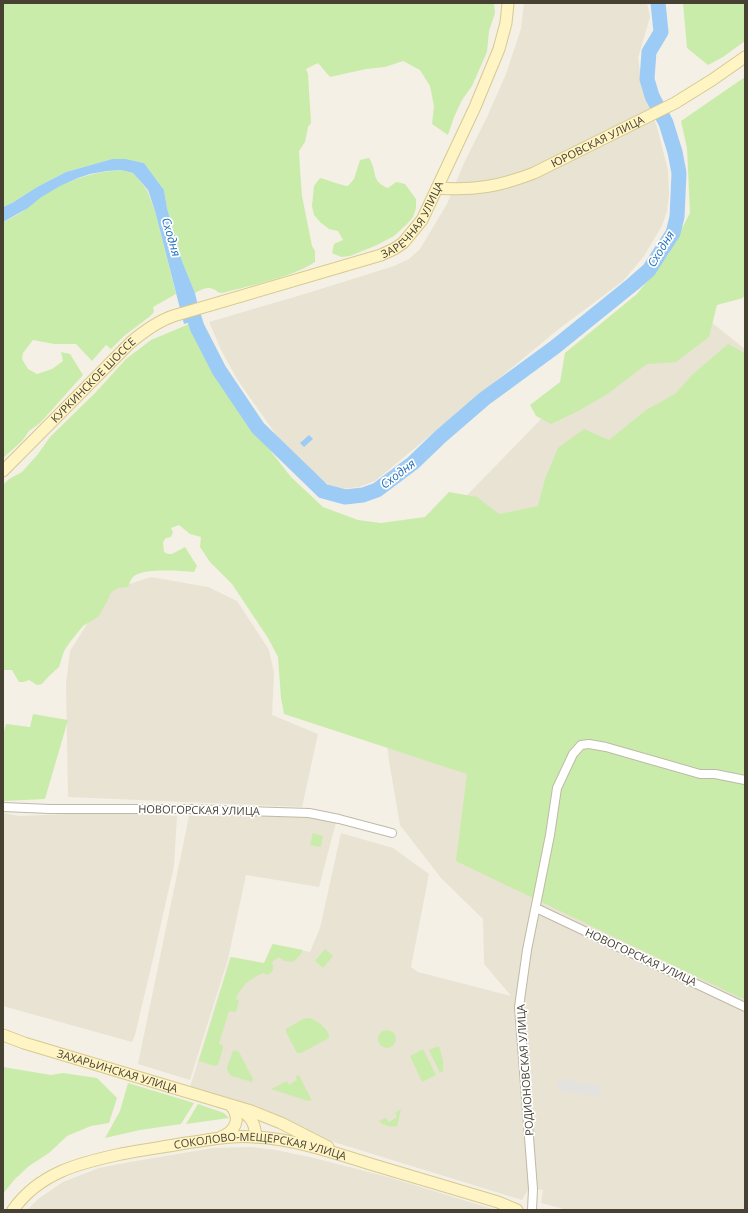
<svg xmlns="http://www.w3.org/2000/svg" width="748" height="1213" font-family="'Open Sans',sans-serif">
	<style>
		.residential { fill: #e8e3d3 }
		.green { fill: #caecaa }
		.parking { fill: #e4e2de }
		.water { fill: #9cccf6 }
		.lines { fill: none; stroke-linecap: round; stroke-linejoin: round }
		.river { stroke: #9cccf6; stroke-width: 15 }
		.street-casing { stroke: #c0b9a7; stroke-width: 10 }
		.secondary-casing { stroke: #d7c991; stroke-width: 13 }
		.street { stroke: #fff; stroke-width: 8 }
		.secondary { stroke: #fff4c4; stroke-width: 11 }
		.labels { text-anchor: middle; stroke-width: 3.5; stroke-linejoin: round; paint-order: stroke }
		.street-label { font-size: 11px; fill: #474134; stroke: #fff }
		.water-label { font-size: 12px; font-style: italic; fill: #2573bb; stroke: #fff }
	</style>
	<rect width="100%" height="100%" fill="#f4f0e5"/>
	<path class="residential" d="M 524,3 L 647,3 L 650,17 L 638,58 L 642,85 L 657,127 L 668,170 L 669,194 L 667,211 L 662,226 L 644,256 L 623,281 L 560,328 L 375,481 L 359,487 L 342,489 L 330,485 L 322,481 L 279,439 L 237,379 L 221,350 L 209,322 L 308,293 L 394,266 L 409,259 L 420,249 L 447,204 L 464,163 L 487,117 L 506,74 L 521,29 Z
		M 677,295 L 745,349 L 745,1210 L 568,1210 L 541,1203 L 543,1190 L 529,1188 L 522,1200 L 314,1136 L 190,1087 L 230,957 L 264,964 L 272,944 L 310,952 L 320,928 L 341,833 L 393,848 L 429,874 L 411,967 L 418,972 L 511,996 L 484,964 L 483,919 L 441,878 L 400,825 L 389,761 L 375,635 L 438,525 L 579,380 Z
		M 151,577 L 208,587 L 237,601 L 269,650 L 274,673 L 272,715 L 318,734 L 302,807 L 68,797 L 66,683 L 70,651 L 108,591 Z
		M 115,812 L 177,816 L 174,866 L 153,959 L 135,1035 L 132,1042 L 3,1006 L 3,813 L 19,816 Z
		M 189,816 L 306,816 L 336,822 L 319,887 L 246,875 L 228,959 L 190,1080 L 138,1064 Z
		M 251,1147 L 276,1150 L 314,1158 L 388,1177 L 496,1210 L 27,1210 L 38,1199 L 63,1182 L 99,1168 L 130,1162 L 213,1148 Z"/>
	<path class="green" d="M 3,3 L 494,3 L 495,13 L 489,31 L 487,52 L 472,86 L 462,100 L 454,117 L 448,135 L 432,124 L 434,106 L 430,86 L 420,70 L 403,61 L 385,67 L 366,69 L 330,77 L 318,63 L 306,69 L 308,74 L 311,123 L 308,127 L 305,142 L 299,151 L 300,169 L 302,196 L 312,246 L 315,251 L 315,262 C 293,277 249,286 222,293 C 217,293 217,290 213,289 C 207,286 200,290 195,293 L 182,261 L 167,208 L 164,190 L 144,163 L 126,159 L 112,159 L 66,172 L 37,187 L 12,203 L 3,207 Z
		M 683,3 L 745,3 L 745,41 L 723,57 L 708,65 L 687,48 Z
		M 745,77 L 745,293 L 743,298 L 717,305 L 709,337 L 676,362 L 647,364 L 606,395 L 578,411 L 551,424 L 536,416 L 530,405 L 560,382 L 565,353 L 637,294 L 668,255 L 690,213 L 687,148 L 681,121 Z
		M 369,158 C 378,172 370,181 388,188 L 396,182 L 405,184 L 416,199 L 416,208 L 413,217 L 407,224 L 394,236 L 377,245 L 350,256 L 341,257 L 332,253 L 334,244 L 343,240 L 338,231 L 329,229 L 320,222 L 314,215 L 312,206 L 314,186 L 320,178 C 330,180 338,185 348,186 L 354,179 L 360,160 Z
		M 121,170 L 133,173 L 147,190 L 155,211 L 176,294 L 153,307 L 154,312 L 149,317 L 124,336 L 111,349 L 106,345 L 92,361 L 76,344 L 54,344 L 33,340 L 23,353 L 22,359 L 28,369 L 37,374 L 52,369 L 63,361 L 61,352 L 70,354 L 83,375 L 40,423 L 29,431 L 22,441 L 3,458 L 3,222 C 11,218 20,214 27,208 C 32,205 35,201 39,198 C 63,181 92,172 121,170 Z
		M 189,324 L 247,421 L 291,477 L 323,507 L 358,520 L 381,523 L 425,517 L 449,492 L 477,497 L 499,514 L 538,506 L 545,479 L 558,448 L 584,429 L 609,440 L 646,410 L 675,394 L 692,375 L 728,344 L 745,353 L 745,1000 L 456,861 L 467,774 L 284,714 L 281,698 L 278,657 L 268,638 L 232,584 L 210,562 L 200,547 L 201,537 L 190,534 L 179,525 L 171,528 L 173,532 L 171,537 L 166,538 L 163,542 L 164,552 L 168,554 L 172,554 L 185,547 L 197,566 L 194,572 C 180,571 146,568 134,576 C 131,579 129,584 128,587 L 118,588 L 113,591 L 110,594 L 108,600 L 98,617 L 83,626 L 70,642 L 64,651 L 59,667 L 48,677 L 42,684 L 37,685 L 29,680 L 24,682 L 19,682 L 12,670 L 3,670 L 3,485 L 9,479 L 22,472 L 38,454 L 50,437 L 96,392 L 126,359 L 151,340 Z
		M 33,714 L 68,720 L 45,799 L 3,801 L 3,735 L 6,724 L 30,727 Z
		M 313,833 L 323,836 L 321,847 L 310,845 Z
		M 273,944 L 303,950 L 300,955 L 293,962 L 284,961 L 279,957 L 272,962 C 274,968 274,972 268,975 L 263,973 C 250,979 242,985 236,998 L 239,1001 L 236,1012 L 229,1011 L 219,1044 L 223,1045 L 223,1048 L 218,1065 L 215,1066 L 199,1061 L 231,957 L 264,963 Z
		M 325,949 L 333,956 L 323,968 L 315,961 Z
		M 309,1018 C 317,1020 330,1030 329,1038 L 301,1053 L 297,1053 L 286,1032 L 286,1029 L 303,1019 Z
		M378 1039a9 9 0 1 1 18 0a9 9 0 1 1-18 0Z
		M 439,1046 L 443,1060 L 443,1071 L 440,1073 L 429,1050 Z
		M 423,1049 L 436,1075 L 422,1082 L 410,1056 Z
		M 235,1050 L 239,1052 L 253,1079 L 252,1082 L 231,1076 L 228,1072 L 227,1067 L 233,1051 Z
		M 3,1067 L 51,1075 L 63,1073 L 97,1078 L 117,1098 L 109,1123 L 91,1126 L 67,1136 L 49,1153 L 29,1166 L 14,1180 L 3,1194 Z
		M 299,1075 L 311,1099 L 311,1101 L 305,1100 L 271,1089 L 287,1081 L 289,1085 L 297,1080 L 295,1077 Z
		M 128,1083 L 194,1103 L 181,1124 L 140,1130 L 105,1138 L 120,1111 Z
		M 198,1104 L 224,1113 L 229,1118 L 186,1124 Z
		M 401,1109 L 397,1126 C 391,1128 384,1125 379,1121 L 386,1118 L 389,1122 L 397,1117 L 395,1113 Z"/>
	<path class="parking" d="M 559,1079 L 602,1086 L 600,1097 L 557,1090 Z"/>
	<path class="water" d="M 112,159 L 126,159 L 144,163 L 164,190 L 167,208 L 182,261 L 195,293 L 199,311 L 198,320 L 184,324 L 155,211 L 148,190 L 133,173 L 121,170 L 107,171 L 90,174 L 78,178 L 60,186 L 40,198 L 28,208 L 3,222 L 3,207 L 12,203 L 37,187 L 66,172 Z
		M 309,435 L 313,439 L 304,447 L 300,443 Z"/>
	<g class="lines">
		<path class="river" d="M 189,302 L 197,327 L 219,370 L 258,428 L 323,491 L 345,497 L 363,495 L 377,490 L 413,463 L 440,437 L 484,399 L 555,347 L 633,284 L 649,270 L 673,233 L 677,217 L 679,173 L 675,152 L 666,123 L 652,96 L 647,79 L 649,52 L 661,32 L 658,3"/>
		<g class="street-casing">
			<path id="street" d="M 3,807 L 50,809 L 188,809 L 309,813 L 339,819 L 392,833
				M 536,908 L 745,1007
				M 532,1210 L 533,1189 L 519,1007 L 527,950 L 550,835 L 557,788 L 573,754 L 581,745 L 589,744 L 606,747 L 700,774 L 715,774 L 745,780"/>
		</g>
		<g class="secondary-casing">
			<g id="secondary">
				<path id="s1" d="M 437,188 C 473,191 501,186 534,173 L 675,103 L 712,80 L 745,57"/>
				<path id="s2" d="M 3,471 L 130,343 C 143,332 156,322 173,316 L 381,255 L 394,249 L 403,243 L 422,220 L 475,107 L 499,49 L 506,23 L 508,3"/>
				<path id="s3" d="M 3,1035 L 24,1043 L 251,1111 L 281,1123 L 328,1147"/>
				<path d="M 241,1111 C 252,1117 255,1125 256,1137"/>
				<path d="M 221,1137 C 235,1132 241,1119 232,1107"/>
				<path id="s4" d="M 13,1210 C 39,1173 79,1163 121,1154 C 142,1150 164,1147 186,1143 C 209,1140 232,1135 256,1137 C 293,1139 332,1152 367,1163 C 411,1176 455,1189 498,1202 L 517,1210"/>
			</g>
		</g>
		<use href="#street" class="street"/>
		<use href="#secondary" class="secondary"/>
	</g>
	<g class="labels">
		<g class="street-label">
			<text dy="4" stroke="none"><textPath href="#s1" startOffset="170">ЮРОВСКАЯ УЛИЦА</textPath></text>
			<text dy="4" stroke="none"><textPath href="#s2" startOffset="497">ЗАРЕЧНАЯ УЛИЦА</textPath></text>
			<text dy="4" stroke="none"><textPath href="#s2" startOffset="128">КУРКИНСКОЕ ШОССЕ</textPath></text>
			<text transform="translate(199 810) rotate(1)" y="4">НОВОГОРСКАЯ УЛИЦА</text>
			<text transform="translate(641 957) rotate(25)" y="4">НОВОГОРСКАЯ УЛИЦА</text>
			<text transform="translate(525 1070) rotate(-94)" y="4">РОДИОНОВСКАЯ УЛИЦА</text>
			<text dy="4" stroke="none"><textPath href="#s3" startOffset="120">ЗАХАРЬИНСКАЯ УЛИЦА</textPath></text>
			<text dy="4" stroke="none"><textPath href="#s4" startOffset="266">СОКОЛОВО-МЕЩЕРСКАЯ УЛИЦА</textPath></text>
		</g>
		<g class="water-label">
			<text transform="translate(171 237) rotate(74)" y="4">Сходня</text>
			<text transform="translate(661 249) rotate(-59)" y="4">Сходня</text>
			<text transform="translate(398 474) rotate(-37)" y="4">Сходня</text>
		</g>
	</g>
	<rect width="748" height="1213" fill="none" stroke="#474134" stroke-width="8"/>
</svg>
